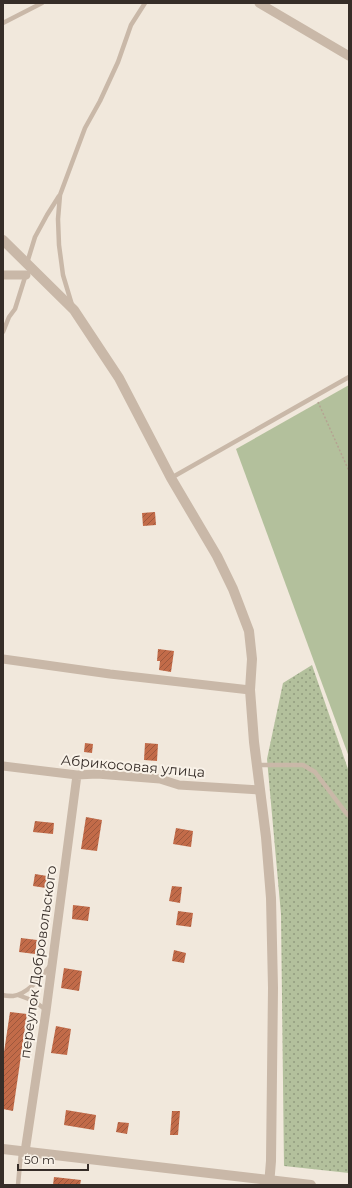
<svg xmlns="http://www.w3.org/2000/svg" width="352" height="1188" font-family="Montserrat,sans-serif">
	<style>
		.grass { fill: url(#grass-dots) }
		.garden { fill: #b3c09c }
		.building { fill: url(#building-hatch) }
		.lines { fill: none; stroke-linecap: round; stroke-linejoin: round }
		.path { stroke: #b5a392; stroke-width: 1.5; stroke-dasharray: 2 2; stroke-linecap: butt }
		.service { stroke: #c9b8a8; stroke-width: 4.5 }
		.minor { stroke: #c9b8a8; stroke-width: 9 }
		.tertiary { stroke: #c9b8a8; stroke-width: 10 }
		.labels { text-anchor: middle; stroke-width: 4; stroke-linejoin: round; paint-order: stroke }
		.street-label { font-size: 14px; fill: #362d28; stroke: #f9f2e8 }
	</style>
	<defs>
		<pattern id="grass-dots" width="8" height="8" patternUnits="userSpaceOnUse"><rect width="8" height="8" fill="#b3c09c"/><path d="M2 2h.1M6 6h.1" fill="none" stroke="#929c7f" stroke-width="1.8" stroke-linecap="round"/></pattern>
		<pattern id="building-hatch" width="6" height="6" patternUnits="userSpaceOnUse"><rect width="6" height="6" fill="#c26b49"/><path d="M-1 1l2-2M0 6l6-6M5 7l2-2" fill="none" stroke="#9e583d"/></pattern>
	</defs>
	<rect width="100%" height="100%" fill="#f1e8dc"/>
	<path class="grass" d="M 312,665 L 349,772 L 349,1173 L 284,1166 L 281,914 L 267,759 L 283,683 Z"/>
	<path class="garden" d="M 349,385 L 349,757 L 236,449 Z"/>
	<path class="building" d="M 155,512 L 156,525 L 143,526 L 142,513 Z
		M 158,649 L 174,651 L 171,672 L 159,670 L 160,661 L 157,661 Z
		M 85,743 L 93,744 L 92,753 L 84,752 Z
		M 145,743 L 158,744 L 157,761 L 144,760 Z
		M 86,817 L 102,820 L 97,851 L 81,849 Z
		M 35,821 L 54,823 L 53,834 L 33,832 Z
		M 176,828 L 193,831 L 191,847 L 173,844 Z
		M 35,874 L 47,876 L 46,888 L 33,886 Z
		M 172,886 L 182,887 L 180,903 L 169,901 Z
		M 73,905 L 90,907 L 88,921 L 72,919 Z
		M 178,911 L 193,913 L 191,927 L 176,925 Z
		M 21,938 L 37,940 L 35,954 L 19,952 Z
		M 174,950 L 186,953 L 184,963 L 172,961 Z
		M 64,968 L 82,971 L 79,991 L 61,988 Z
		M 10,1012 L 27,1014 L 13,1111 L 3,1109 L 3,1059 Z
		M 56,1026 L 71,1029 L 67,1055 L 51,1053 Z
		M 66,1110 L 96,1115 L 94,1130 L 64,1125 Z
		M 172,1111 L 180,1111 L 178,1135 L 170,1135 Z
		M 118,1122 L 129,1123 L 127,1134 L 116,1132 Z
		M 54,1177 L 81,1180 L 80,1185 L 53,1185 Z"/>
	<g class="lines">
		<path class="path" d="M 318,402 L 349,471"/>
		<path class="service" d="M 3,23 L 42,3
			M 27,263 L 35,237 L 47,215 L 59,196
			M 72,305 L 63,275 L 59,245 L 58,219 L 60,195 L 85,128 L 100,101 L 118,62 L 131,25 L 145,3
			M 3,332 L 9,317 L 15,309 L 26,274
			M 171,478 L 349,377
			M 257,765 L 303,765 L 315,772 L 346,813 L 349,816
			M 3,995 C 6,996 10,996 13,996 C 28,994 41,977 50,966
			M 18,995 L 34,1001 L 46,1010
			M 18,1185 L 21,1152"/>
		<path class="minor" d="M 259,3 L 349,56
			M 3,275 L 26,275
			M 3,659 L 110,674 L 250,690
			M 3,766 L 77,775 L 97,774 L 160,779 L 179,785 L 260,790
			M 25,1152 L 46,1011 L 77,775"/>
		<path class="tertiary" d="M 3,240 L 74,310 L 119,378 L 171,478 L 217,556 L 233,589 L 249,631 L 252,659 L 250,690 L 254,742 L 266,837 L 271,898 L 273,988 L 271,1161 L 269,1185
			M 3,1149 L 311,1185"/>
	</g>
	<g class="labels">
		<g class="street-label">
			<text transform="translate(133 766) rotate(5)" y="5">Абрикосовая улица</text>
			<text transform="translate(38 962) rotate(-82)" y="5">переулок Добровольского</text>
		</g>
	</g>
	<rect width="352" height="1188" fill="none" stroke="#362d28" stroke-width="8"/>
	<path d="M18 1164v6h70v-6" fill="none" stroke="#362d28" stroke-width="2"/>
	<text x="24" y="1164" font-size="12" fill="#362d28" stroke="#f9f2e8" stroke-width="3" paint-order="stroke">50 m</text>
</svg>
